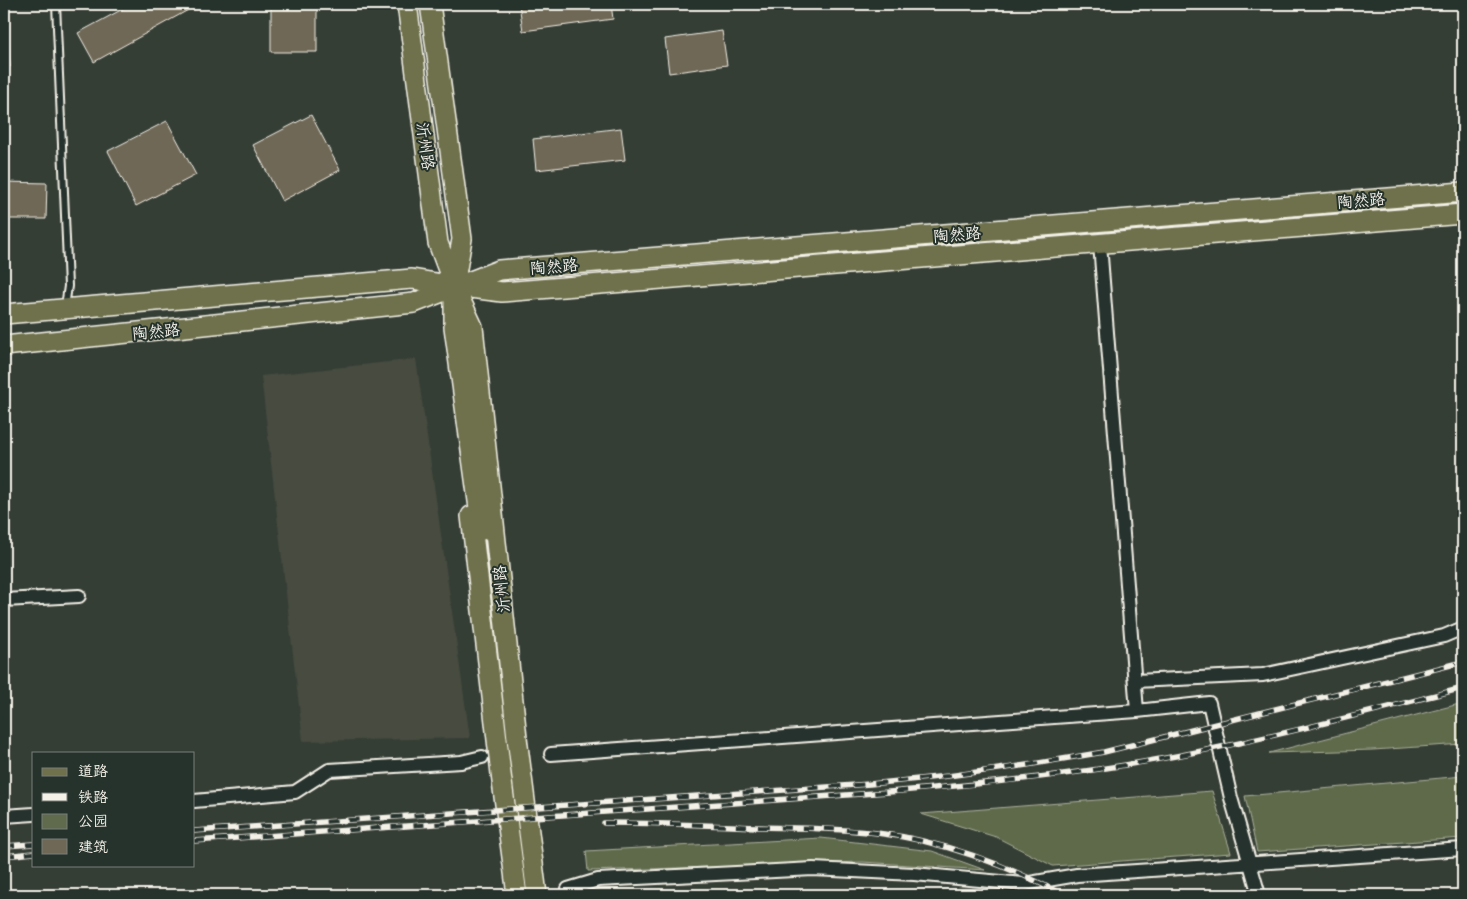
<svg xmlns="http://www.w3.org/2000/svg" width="1467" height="899" font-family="'Balsamiq Sans','LXGW WenKai TC',sans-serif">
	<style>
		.built { fill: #464b3f }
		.green { fill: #5f6b4c; stroke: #aaae9a }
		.building { fill: #6f6857; stroke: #f4f1e8 }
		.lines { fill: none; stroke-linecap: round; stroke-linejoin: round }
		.lane-casing { stroke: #f4f1e8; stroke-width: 10 }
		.street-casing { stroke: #f4f1e8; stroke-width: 16 }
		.primary-casing { stroke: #f4f1e8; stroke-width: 22 }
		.lane { stroke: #26332d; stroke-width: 6 }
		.street { stroke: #26332d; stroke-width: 12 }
		.primary { stroke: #6e714b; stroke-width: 19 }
		.rail-casing { stroke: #f4f1e8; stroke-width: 5.5 }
		.rail { stroke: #26332d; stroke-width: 4; stroke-dasharray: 11; stroke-linecap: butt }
		.labels { text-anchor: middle; stroke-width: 4; stroke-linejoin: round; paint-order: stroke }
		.street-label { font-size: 16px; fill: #f4f1e8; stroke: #26332d }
	</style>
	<rect width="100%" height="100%" fill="#353e35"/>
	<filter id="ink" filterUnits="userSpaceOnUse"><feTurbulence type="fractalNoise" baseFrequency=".02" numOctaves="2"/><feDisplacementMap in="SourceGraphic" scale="10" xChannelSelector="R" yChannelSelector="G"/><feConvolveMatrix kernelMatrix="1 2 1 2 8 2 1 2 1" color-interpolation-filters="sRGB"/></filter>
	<g filter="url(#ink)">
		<path class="built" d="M 416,359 L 470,738 L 303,741 L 261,376 Z"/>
		<path class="green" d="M 1463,703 L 1463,744 L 1373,750 L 1269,753 Z
			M 1463,776 L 1463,838 L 1257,852 L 1245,796 Z
			M 1212,791 L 1231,853 L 1053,866 L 996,837 L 921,814 Z
			M 821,838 L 932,851 L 985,870 L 863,862 L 588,871 L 586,851 Z"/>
		<path class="building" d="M 132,4 L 187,4 L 190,9 L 94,62 L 78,33 Z
			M 271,4 L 317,4 L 317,52 L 271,52 Z
			M 519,4 L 611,4 L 613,19 L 523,31 Z
			M 8,31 L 10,67 L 4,67 L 4,32 Z
			M 722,31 L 727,65 L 669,73 L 665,39 Z
			M 311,115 L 340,170 L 282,201 L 253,145 Z
			M 167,121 L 196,175 L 136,206 L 108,151 Z
			M 621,128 L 625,160 L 536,170 L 533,139 Z
			M 4,182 L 47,183 L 46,219 L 4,219 Z"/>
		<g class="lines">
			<g class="lane-casing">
				<path id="lane" d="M 56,4 L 68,286 L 65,307"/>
			</g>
			<g class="street-casing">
				<path id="street" d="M 1100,244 L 1137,711 L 1209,703 L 1231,798 L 1259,895
					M 4,600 L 79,596
					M 1135,681 L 1263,675 L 1444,636 L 1463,628
					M 551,754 L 1137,711
					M 194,801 L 295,792 L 329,770 L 461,762 L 482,757
					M 4,816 L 34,814
					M 568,889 L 598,880 L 813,869 L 914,874 L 1024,884 L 1077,875 L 1463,849"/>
			</g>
			<g class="primary-casing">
				<path id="primary" d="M 407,4 L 438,243 L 454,286 L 473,327 L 517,738 L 537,895
					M 430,4 L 462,239 L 454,286 L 454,327 L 482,530
					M 4,314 L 412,279 L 454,286 L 502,292 L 1463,214
					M 4,346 L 414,303 L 499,270 L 1463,192
					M 471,516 L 501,774 L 517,895"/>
			</g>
			<use href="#lane" class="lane"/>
			<use href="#street" class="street"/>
			<use href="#primary" class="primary"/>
			<g class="rail-casing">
				<path id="rail" d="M 604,823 C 656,823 707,825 759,827 C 798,828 838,828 877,833 C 939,840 1008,865 1063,895
					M 194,831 L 870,784 L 948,776 L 1027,765 L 1104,752 L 1463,662
					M 194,841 L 889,792 C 961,786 1034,779 1106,768 C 1227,750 1345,718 1463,688
					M 4,846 L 34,844
					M 4,856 L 34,853"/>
			</g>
			<use href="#rail" class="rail"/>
		</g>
	</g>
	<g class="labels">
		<g class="street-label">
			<text transform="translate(426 146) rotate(82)" y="6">沂州路</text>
			<text transform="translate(1361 200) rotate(-5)" y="6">陶然路</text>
			<text transform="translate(957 234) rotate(-5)" y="6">陶然路</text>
			<text transform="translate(554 266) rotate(-5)" y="6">陶然路</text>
			<text transform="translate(156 331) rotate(-6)" y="6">陶然路</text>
			<text transform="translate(501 589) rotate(-96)" y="6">沂州路</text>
		</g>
	</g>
	<rect width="1467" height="899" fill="none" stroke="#26332d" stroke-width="20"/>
	<rect x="10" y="10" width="1447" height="879" fill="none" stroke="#f4f1e8" stroke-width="2" filter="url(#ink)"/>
	<rect x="32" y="752" width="162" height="115" fill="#26332d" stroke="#787f78"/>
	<rect x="42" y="768" width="25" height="8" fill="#6e714b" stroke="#787f78"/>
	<text x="78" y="776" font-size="15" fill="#f4f1e8">道路</text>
	<rect x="42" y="793" width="25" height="8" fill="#f4f1e8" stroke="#787f78"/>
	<text x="78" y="802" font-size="15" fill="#f4f1e8">铁路</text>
	<rect x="42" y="814" width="25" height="15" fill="#5f6b4c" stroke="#787f78"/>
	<text x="78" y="826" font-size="15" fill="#f4f1e8">公园</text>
	<rect x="42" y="839" width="25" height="15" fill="#6f6857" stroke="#787f78"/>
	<text x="78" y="852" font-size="15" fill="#f4f1e8">建筑</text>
</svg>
